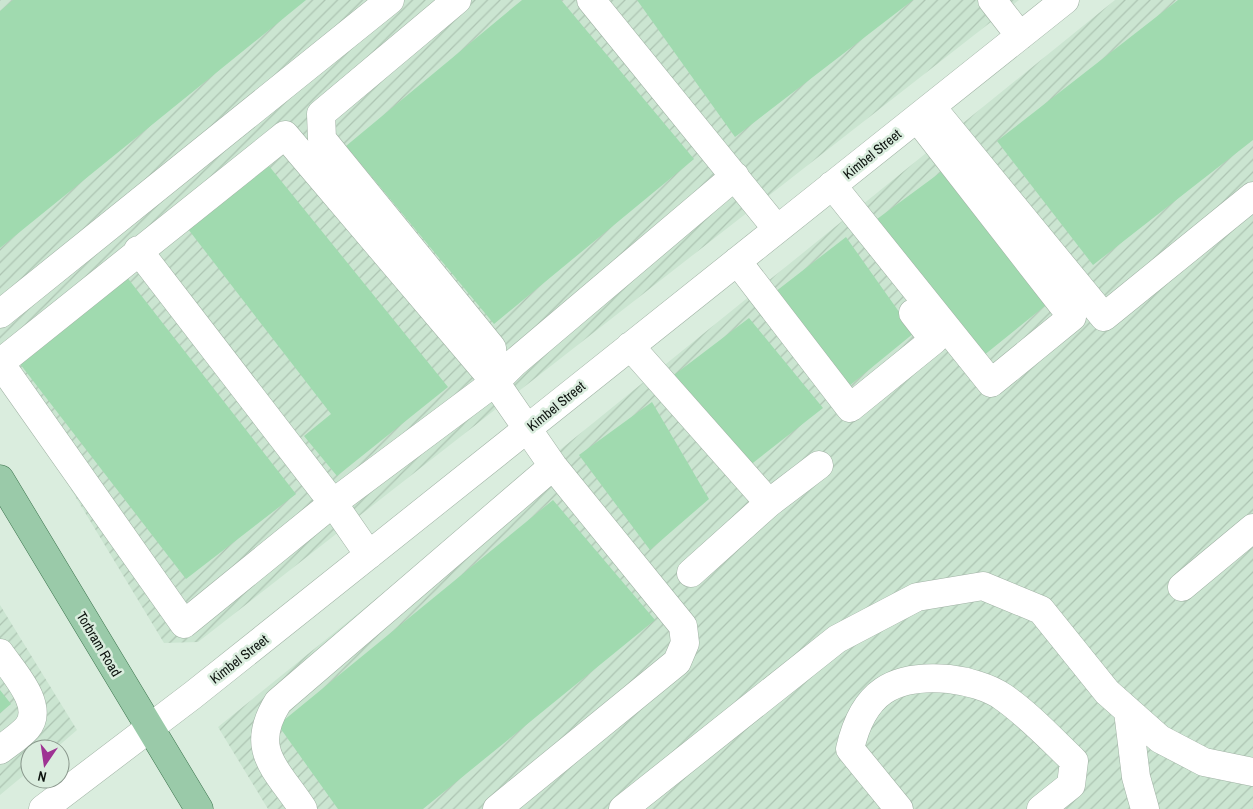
<svg xmlns="http://www.w3.org/2000/svg" width="1253" height="809" font-family="'Archivo Narrow',sans-serif">
	<style>
		.industrial { fill: url(#industrial-furrows) }
		.building { fill: #a0daaf }
		.lines { fill: none; stroke-linecap: round; stroke-linejoin: round }
		.minor-casing { stroke: #a0b2a4; stroke-width: 29 }
		.major-casing { stroke: #3c734d; stroke-width: 29 }
		.minor { stroke: #fff; stroke-width: 28 }
		.major { stroke: #9acaa9; stroke-width: 28 }
		.labels { text-anchor: middle; stroke-width: 5; stroke-linejoin: round; paint-order: stroke }
		.street-label { font-size: 14px; fill: #0d130f; stroke: #daedde }
	</style>
	<defs>
		<pattern id="industrial-furrows" width="10" height="10" patternUnits="userSpaceOnUse" patternTransform="scale(1.25)"><rect width="10" height="10" fill="#cbe5d1"/><path d="M-1 1l2-2M0 10L10 0M9 11l2-2" fill="none" stroke="#adc4b2"/></pattern>
	</defs>
	<rect width="100%" height="100%" fill="#daedde"/>
	<path class="industrial" d="M 0,0 L 1019,0 L 198,642 L 164,643 L 0,372 Z
		M 1115,0 L 1253,0 L 1253,809 L 268,809 L 218,727 Z
		M 0,605 L 77,730 L 55,749 L 30,749 L 30,770 L 0,795 Z"/>
	<path class="building" d="M 13,0 L 306,0 L 0,248 L 0,11 Z
		M 522,0 L 561,0 L 694,159 L 494,324 L 346,146 Z
		M 637,0 L 913,0 L 735,137 Z
		M 1178,0 L 1253,0 L 1253,140 L 1093,265 L 997,141 Z
		M 269,166 L 448,387 L 337,476 L 304,436 L 331,414 L 188,229 Z
		M 945,169 L 1051,301 L 983,356 L 873,222 Z
		M 846,237 L 914,333 L 843,391 L 775,292 Z
		M 126,276 L 296,494 L 186,579 L 17,360 Z
		M 749,318 L 823,408 L 749,466 L 674,375 Z
		M 652,402 L 709,499 L 650,550 L 579,455 Z
		M 553,500 L 655,620 L 423,809 L 338,809 L 278,725 Z
		M 0,690 L 11,704 L 0,713 Z"/>
	<g class="lines">
		<g class="minor-casing">
			<path id="minor" d="M 457,0 L 321,114 L 322,139 L 492,348 L 495,382
				M 591,0 L 777,229
				M 992,0 L 1020,36
				M 934,110 L 1104,317 L 1253,196
				M 832,185 L 991,383 L 1072,317 L 917,118
				M 138,250 L 333,503 L 369,555
				M 737,261 L 850,408 L 934,340 L 913,313
				M 0,314 L 390,0
				M 630,346 L 769,503 L 691,573
				M 0,363 L 285,135 L 495,382 L 553,466 L 683,626 L 685,643 L 677,662 L 497,809
				M 0,363 L 184,624 L 333,503 L 495,382 L 514,363 L 735,176
				M 769,503 L 819,465
				M 1182,587 L 1253,528
				M 0,653 C 12,671 46,706 27,728 C 20,736 9,743 0,750
				M 1128,711 L 1136,777 L 1145,809
				M 43,809 L 193,695 L 1065,0
				M 303,809 C 276,768 248,750 278,702 L 553,466
				M 623,809 L 837,639 L 917,597 L 983,586 L 1041,610 L 1107,692 L 1160,739 L 1204,762 L 1253,772
				M 899,809 L 850,749 C 863,692 893,674 949,679 C 966,681 989,687 1003,697 C 1029,715 1051,739 1074,761 L 1071,785 L 1041,809"/>
		</g>
		<g class="major-casing">
			<path id="major" d="M 0,479 L 199,809"/>
		</g>
		<use href="#minor" class="minor"/>
		<use href="#major" class="major"/>
	</g>
	<g class="labels">
		<g class="street-label">
			<text transform="translate(872 154) rotate(-39)" y="5">Kimbel Street</text>
			<text transform="translate(556 406) rotate(-39)" y="5">Kimbel Street</text>
			<text transform="translate(99 644) rotate(59)" y="5">Torbram Road</text>
			<text transform="translate(239 659) rotate(-38)" y="5">Kimbel Street</text>
		</g>
	</g>
	<g transform="translate(45 764) rotate(193)"><circle r="24" fill="#daedde" stroke="#88968b"/>
	<path d="M0-4L9 19L0 12L-9 19Z" fill="#9e3393"/>
	<text y="-8" font-size="14" font-weight="bold" text-anchor="middle" fill="#0d130f">N</text>
	</g>
</svg>
